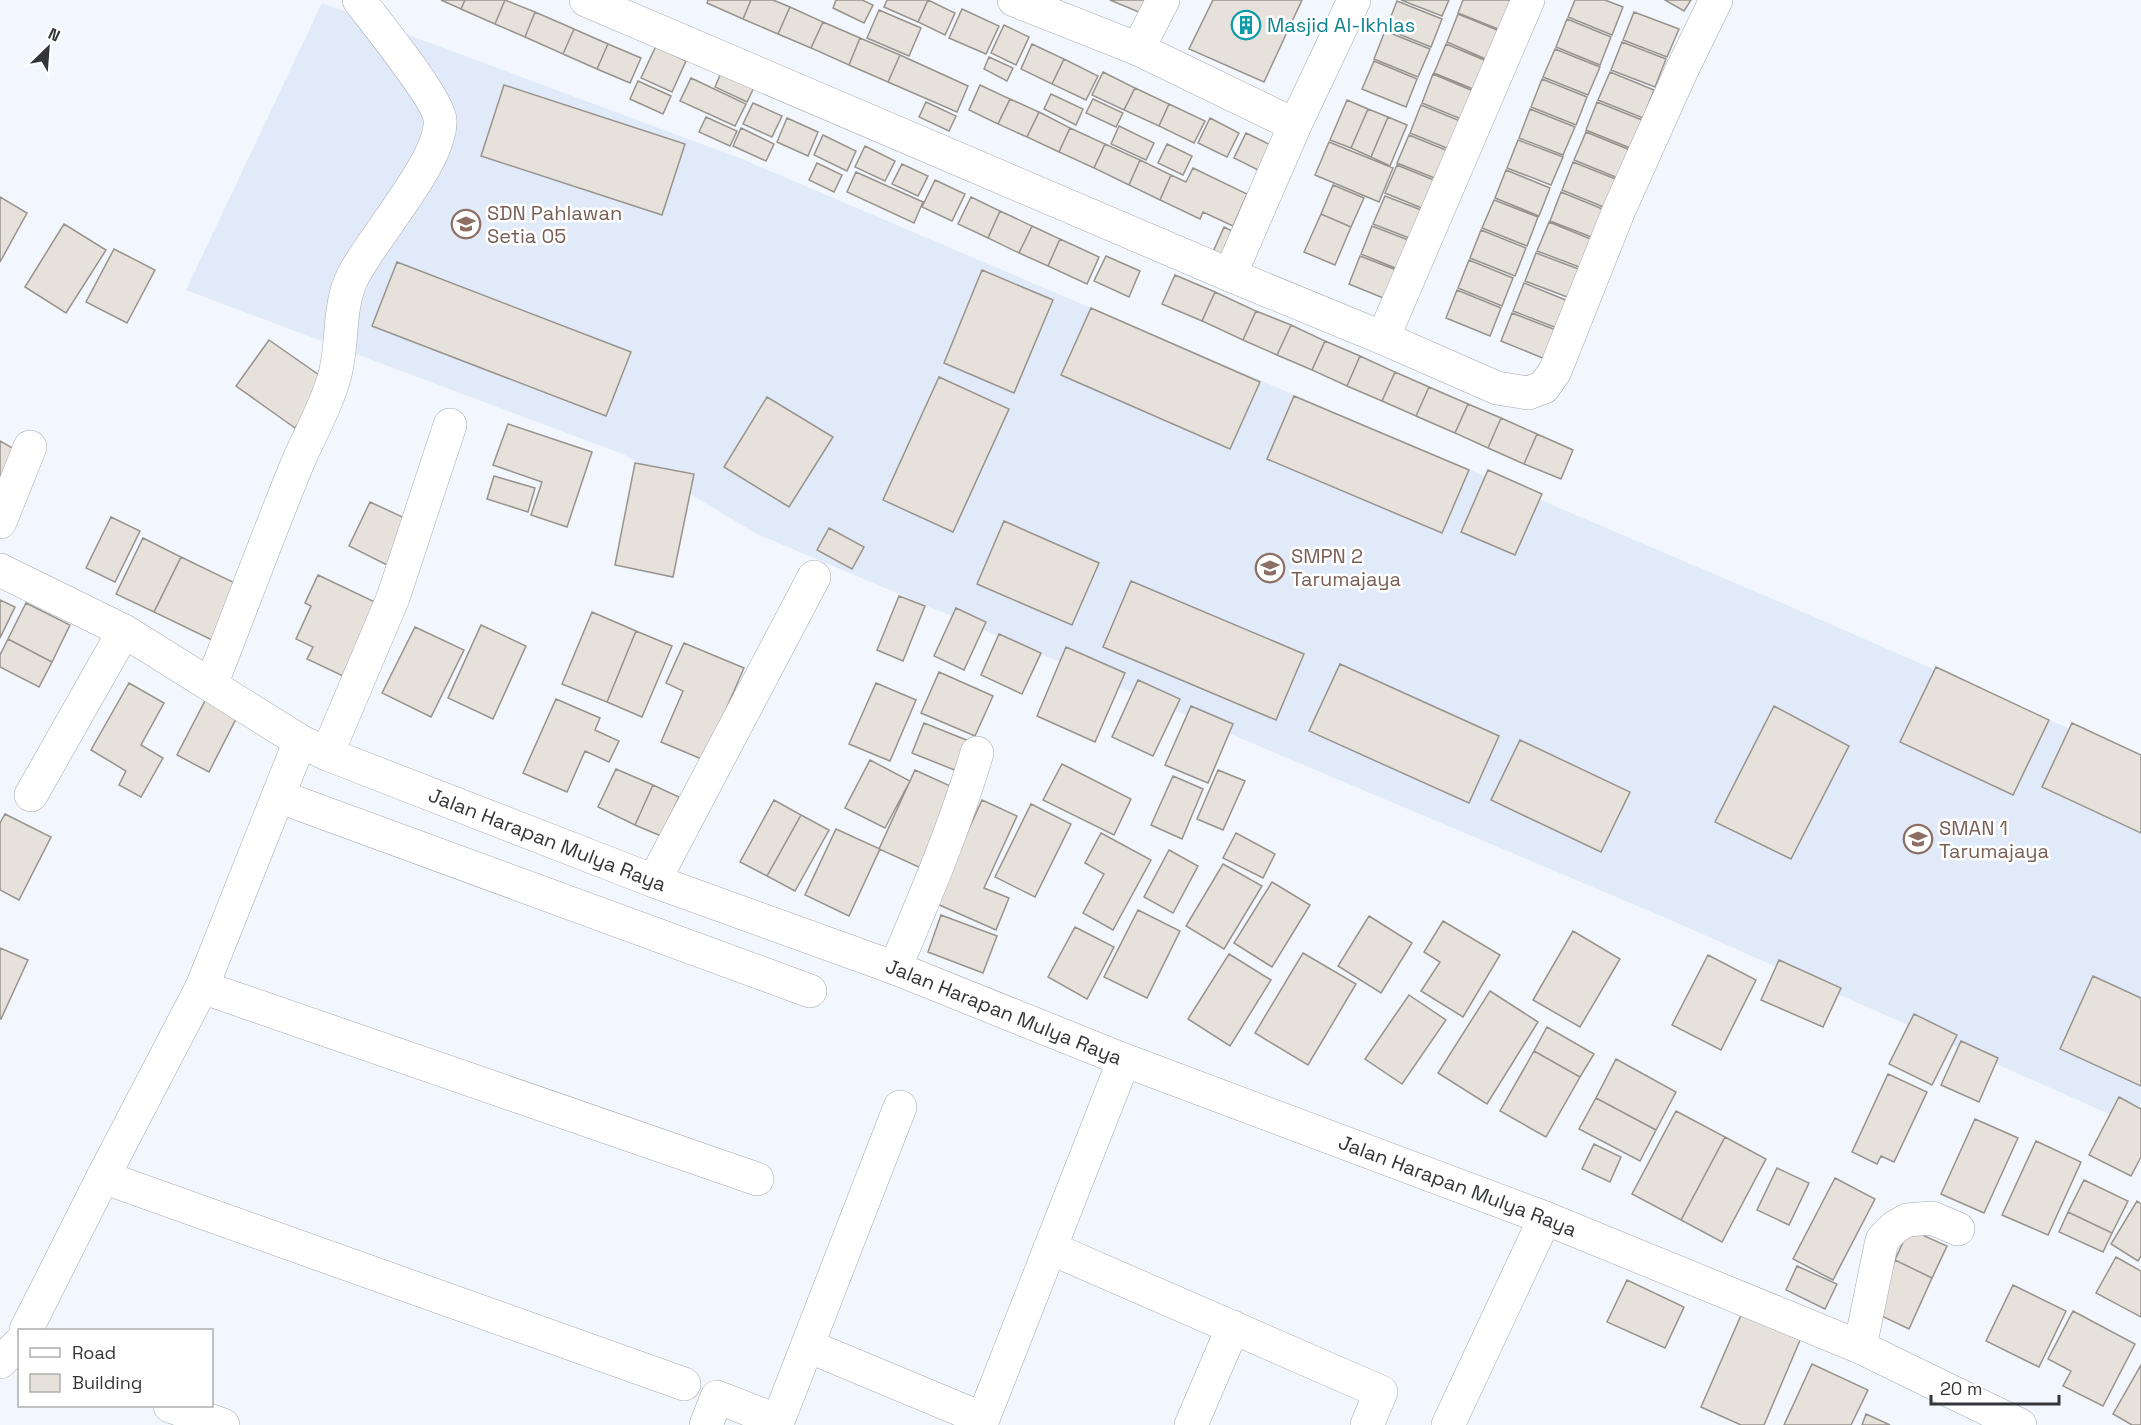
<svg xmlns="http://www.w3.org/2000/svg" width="2141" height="1425" font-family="'Space Grotesk',sans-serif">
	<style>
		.built { fill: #e1eaf8 }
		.building { fill: #e7e1db; stroke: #99938e; stroke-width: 1.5 }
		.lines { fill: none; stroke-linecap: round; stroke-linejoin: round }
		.minor-casing { stroke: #a4a9af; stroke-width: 34 }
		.minor { stroke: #fff; stroke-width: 33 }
		.labels { text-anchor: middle; stroke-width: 5; stroke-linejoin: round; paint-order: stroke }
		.culture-label { font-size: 20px; fill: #0d838f; stroke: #fff; text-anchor: start }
		.education-label { font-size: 20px; fill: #785e54; stroke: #fff; text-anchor: start }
		.street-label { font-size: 20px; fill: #333538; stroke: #fff }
	</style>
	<rect width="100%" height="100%" fill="#f2f6fd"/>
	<path class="built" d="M 322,3 L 742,159 L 1782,603 L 2141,760 L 2141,1128 L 1666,918 L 757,534 L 625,455 L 186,290 Z"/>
	<path class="building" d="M 441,0 L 465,0 L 461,9 Z
		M 465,0 L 505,0 L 495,24 L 461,9 Z
		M 505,0 L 535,12 L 525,37 L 495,24 Z
		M 708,0 L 751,0 L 743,19 L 707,3 Z
		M 751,0 L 773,0 L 790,7 L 778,34 L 743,19 Z
		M 836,0 L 862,0 L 873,5 L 864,23 L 833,8 Z
		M 887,0 L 928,0 L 918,22 L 884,7 Z
		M 928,0 L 955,13 L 945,35 L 918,22 Z
		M 1110,0 L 1153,0 L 1146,15 Z
		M 1213,0 L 1302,0 L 1264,82 L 1189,49 Z
		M 1401,0 L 1449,0 L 1442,16 Z
		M 1463,0 L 1508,0 L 1514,2 L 1503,31 L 1458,13 Z
		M 1575,0 L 1605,0 L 1623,7 L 1612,35 L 1568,17 Z
		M 1665,0 L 1691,0 L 1684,11 Z
		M 1397,1 L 1442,19 L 1431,47 L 1386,29 Z
		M 790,7 L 823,22 L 811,48 L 778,34 Z
		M 962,9 L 999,26 L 986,54 L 949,38 Z
		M 879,10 L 921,28 L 909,56 L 867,38 Z
		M 535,12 L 574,29 L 563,54 L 525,37 Z
		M 1634,12 L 1679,29 L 1667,57 L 1623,40 Z
		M 1458,14 L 1502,32 L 1490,61 L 1447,42 Z
		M 1567,19 L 1611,37 L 1600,65 L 1556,47 Z
		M 823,22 L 860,38 L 849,65 L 811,48 Z
		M 1004,25 L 1029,37 L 1016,65 L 991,53 Z
		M 574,29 L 608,44 L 597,69 L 563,54 Z
		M 1385,31 L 1430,49 L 1418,77 L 1374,59 Z
		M 860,38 L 900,55 L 888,82 L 849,65 Z
		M 1622,42 L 1666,59 L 1655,87 L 1611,70 Z
		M 608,44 L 641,58 L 630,83 L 597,69 Z
		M 1032,44 L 1064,59 L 1052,84 L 1021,69 Z
		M 1446,44 L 1489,62 L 1478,91 L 1434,73 Z
		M 656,46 L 686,61 L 672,92 L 641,78 Z
		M 1555,49 L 1600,67 L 1588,95 L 1543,77 Z
		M 900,55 L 968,86 L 957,112 L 888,82 Z
		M 989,57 L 1013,68 L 1007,81 L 984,69 Z
		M 1064,59 L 1098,76 L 1086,100 L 1052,84 Z
		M 1374,61 L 1417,79 L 1406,107 L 1362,89 Z
		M 724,66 L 757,81 L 747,102 L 715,87 Z
		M 1103,72 L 1135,88 L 1124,110 L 1092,95 Z
		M 1610,72 L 1654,90 L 1643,118 L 1598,100 Z
		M 1433,74 L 1478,93 L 1466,121 L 1422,103 Z
		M 691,78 L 746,104 L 735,126 L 680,101 Z
		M 1542,79 L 1587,97 L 1576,125 L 1531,107 Z
		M 638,81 L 671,96 L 663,114 L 630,99 Z
		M 504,85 L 685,144 L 662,215 L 481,156 Z
		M 980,85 L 1010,99 L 998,124 L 969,110 Z
		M 1135,88 L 1169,104 L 1159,126 L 1124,110 Z
		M 1051,94 L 1083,109 L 1076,125 L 1044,109 Z
		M 1010,99 L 1039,112 L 1027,137 L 998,124 Z
		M 1093,99 L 1123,113 L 1116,127 L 1086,113 Z
		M 1347,100 L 1368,109 L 1351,148 L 1330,140 Z
		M 926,102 L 956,116 L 949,131 L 919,117 Z
		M 1597,102 L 1642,120 L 1630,148 L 1586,130 Z
		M 753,103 L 782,116 L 772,137 L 743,124 Z
		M 1169,104 L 1205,121 L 1194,143 L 1159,126 Z
		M 1421,105 L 1465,123 L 1454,151 L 1410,133 Z
		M 1368,109 L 1388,117 L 1371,157 L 1351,148 Z
		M 1530,109 L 1575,127 L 1563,155 L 1519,138 Z
		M 1039,112 L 1070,128 L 1059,152 L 1027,137 Z
		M 706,117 L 737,131 L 730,146 L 699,132 Z
		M 1388,117 L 1407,125 L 1390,166 L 1371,157 Z
		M 787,118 L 818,132 L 808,156 L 777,142 Z
		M 1210,118 L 1239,133 L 1227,157 L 1198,143 Z
		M 1119,126 L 1154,143 L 1146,160 L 1111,144 Z
		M 741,128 L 774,144 L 766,161 L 733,146 Z
		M 1070,128 L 1105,144 L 1094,168 L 1059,152 Z
		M 1586,132 L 1630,150 L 1618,178 L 1574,160 Z
		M 1246,133 L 1277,148 L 1264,173 L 1234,158 Z
		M 823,135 L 856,151 L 847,171 L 814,155 Z
		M 1409,135 L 1453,153 L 1442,181 L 1397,163 Z
		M 1518,140 L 1563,157 L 1551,185 L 1507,168 Z
		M 1329,142 L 1393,168 L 1379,202 L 1315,175 Z
		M 1105,144 L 1140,160 L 1129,185 L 1094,168 Z
		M 1167,144 L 1192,156 L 1183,175 L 1158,163 Z
		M 865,146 L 895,161 L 885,181 L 855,167 Z
		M 1140,160 L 1171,175 L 1160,200 L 1129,185 Z
		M 1573,162 L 1618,180 L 1606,208 L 1562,190 Z
		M 817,163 L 842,175 L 834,192 L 809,180 Z
		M 902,164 L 928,176 L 918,196 L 892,184 Z
		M 1397,165 L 1441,183 L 1429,211 L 1385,193 Z
		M 1193,168 L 1247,194 L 1233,226 L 1203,212 L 1200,219 L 1160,200 L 1171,175 L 1186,182 Z
		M 1506,170 L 1550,188 L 1539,216 L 1495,198 Z
		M 856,172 L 923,202 L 914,223 L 847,192 Z
		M 935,180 L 965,194 L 952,221 L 922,207 Z
		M 1333,185 L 1364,198 L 1351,227 L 1321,214 Z
		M 1561,192 L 1605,210 L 1594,238 L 1550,221 Z
		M 1385,196 L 1429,213 L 1417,241 L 1373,224 Z
		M 0,197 L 27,213 L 0,262 Z
		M 971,197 L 1000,211 L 988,238 L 958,224 Z
		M 1494,200 L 1538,217 L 1527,246 L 1482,228 Z
		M 1000,211 L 1032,226 L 1019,253 L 988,238 Z
		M 1321,214 L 1351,227 L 1335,265 L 1304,252 Z
		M 1549,222 L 1593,240 L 1582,268 L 1537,251 Z
		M 64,224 L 106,250 L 66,313 L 25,287 Z
		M 1032,226 L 1060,239 L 1048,266 L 1019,253 Z
		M 1372,226 L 1416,243 L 1405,272 L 1361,254 Z
		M 1224,227 L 1240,235 L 1225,268 L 1209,261 Z
		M 1481,230 L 1526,248 L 1515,276 L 1470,258 Z
		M 1060,239 L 1099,257 L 1087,284 L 1048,266 Z
		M 114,249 L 155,270 L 127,323 L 86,302 Z
		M 1536,253 L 1581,270 L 1570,298 L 1525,281 Z
		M 1106,256 L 1140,271 L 1129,297 L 1094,281 Z
		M 1360,256 L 1404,273 L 1393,302 L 1349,284 Z
		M 1469,260 L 1513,278 L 1502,306 L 1458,288 Z
		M 397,262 L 631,352 L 606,416 L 372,326 Z
		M 982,270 L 1053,300 L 1014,393 L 944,363 Z
		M 1175,275 L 1215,292 L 1202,321 L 1162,304 Z
		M 1524,283 L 1568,301 L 1557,328 L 1513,311 Z
		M 1457,290 L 1501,308 L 1490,336 L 1446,318 Z
		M 1215,292 L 1256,311 L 1243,340 L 1202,321 Z
		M 1091,308 L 1260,382 L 1230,449 L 1061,375 Z
		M 1256,311 L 1291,325 L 1277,355 L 1243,340 Z
		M 1512,313 L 1556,330 L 1545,359 L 1501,341 Z
		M 1291,325 L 1325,341 L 1312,370 L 1277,355 Z
		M 269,340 L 329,382 L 295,428 L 236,386 Z
		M 1325,341 L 1360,356 L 1347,386 L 1312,370 Z
		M 1360,356 L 1395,372 L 1382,401 L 1347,386 Z
		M 1395,372 L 1429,387 L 1416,416 L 1382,401 Z
		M 939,377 L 1009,409 L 953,532 L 883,500 Z
		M 1429,387 L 1468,404 L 1455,433 L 1416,416 Z
		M 1294,396 L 1469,470 L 1442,533 L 1267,459 Z
		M 767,397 L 833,437 L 789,507 L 724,467 Z
		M 1468,404 L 1501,418 L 1488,448 L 1455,433 Z
		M 1501,418 L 1537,434 L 1524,464 L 1488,448 Z
		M 508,424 L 592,452 L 567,527 L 531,515 L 542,482 L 493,465 Z
		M 1537,434 L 1573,450 L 1561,479 L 1524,464 Z
		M 0,441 L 21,453 L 0,489 Z
		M 635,463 L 694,474 L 673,577 L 615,565 Z
		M 1488,470 L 1542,494 L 1515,555 L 1461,532 Z
		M 494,476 L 535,488 L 528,512 L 487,499 Z
		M 370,502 L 411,521 L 389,566 L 349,546 Z
		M 111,517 L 140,531 L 115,582 L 86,568 Z
		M 1004,521 L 1099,563 L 1072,625 L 977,584 Z
		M 829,528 L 864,547 L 852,569 L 817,550 Z
		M 143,538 L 181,557 L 154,612 L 116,594 Z
		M 181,557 L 239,585 L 212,640 L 154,612 Z
		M 318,575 L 377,603 L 343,676 L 307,659 L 313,647 L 296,639 L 311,606 L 305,603 Z
		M 1131,581 L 1304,654 L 1276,720 L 1103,647 Z
		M 899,596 L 925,606 L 903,661 L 877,650 Z
		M 0,600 L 15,607 L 0,638 Z
		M 26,603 L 70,625 L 52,662 L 8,639 Z
		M 956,608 L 986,622 L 964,670 L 934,656 Z
		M 592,612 L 636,631 L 607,702 L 562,684 Z
		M 481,625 L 526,646 L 493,719 L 448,698 Z
		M 415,627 L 464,650 L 431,717 L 382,693 Z
		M 636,631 L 672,646 L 642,717 L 607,702 Z
		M 999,634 L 1041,653 L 1022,694 L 981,675 Z
		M 8,639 L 52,662 L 39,687 L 0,667 L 0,655 Z
		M 684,643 L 744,668 L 704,760 L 661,742 L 683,691 L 666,683 Z
		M 1066,647 L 1125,673 L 1095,742 L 1037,716 Z
		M 1340,664 L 1499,736 L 1469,803 L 1309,731 Z
		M 1936,667 L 2049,720 L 2013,795 L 1900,742 Z
		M 939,672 L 993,696 L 975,736 L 921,713 Z
		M 1138,680 L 1180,699 L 1153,756 L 1112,737 Z
		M 129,683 L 164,703 L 141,745 L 163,758 L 141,797 L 119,785 L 126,771 L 91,750 Z
		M 876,683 L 916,700 L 890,761 L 849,744 Z
		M 208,695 L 240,711 L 209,772 L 177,755 Z
		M 556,699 L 600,718 L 595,730 L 619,741 L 609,762 L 585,751 L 567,792 L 523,773 Z
		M 1191,706 L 1233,724 L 1208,783 L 1165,765 Z
		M 1774,706 L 1849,746 L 1791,859 L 1715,822 Z
		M 924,723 L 979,745 L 967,775 L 912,753 Z
		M 2072,723 L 2141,755 L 2141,833 L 2042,787 Z
		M 1520,740 L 1630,792 L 1601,852 L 1491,800 Z
		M 870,760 L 910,781 L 885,828 L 845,808 Z
		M 1062,764 L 1131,799 L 1114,835 L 1043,800 Z
		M 616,769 L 653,785 L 635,825 L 598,807 Z
		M 915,770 L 957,789 L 921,868 L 879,849 Z
		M 1218,770 L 1245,781 L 1223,830 L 1197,819 Z
		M 1173,776 L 1203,789 L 1182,839 L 1151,825 Z
		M 653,785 L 679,797 L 661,836 L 635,825 Z
		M 774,800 L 801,815 L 767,876 L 740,862 Z
		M 982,800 L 1017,816 L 984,888 L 1009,898 L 996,930 L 935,903 Z
		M 1031,804 L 1071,824 L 1035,897 L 995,877 Z
		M 5,814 L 51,837 L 19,900 L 0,890 L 0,823 Z
		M 801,815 L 829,830 L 795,891 L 767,876 Z
		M 836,829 L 880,849 L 849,916 L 805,895 Z
		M 1101,833 L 1151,860 L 1113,930 L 1083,913 L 1104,874 L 1085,863 Z
		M 1236,833 L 1275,854 L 1263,878 L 1223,858 Z
		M 1169,850 L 1198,866 L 1173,913 L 1144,897 Z
		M 1223,864 L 1262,886 L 1224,949 L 1186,926 Z
		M 1272,882 L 1310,905 L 1272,967 L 1234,943 Z
		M 1138,910 L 1180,931 L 1147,998 L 1104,977 Z
		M 941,915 L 997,936 L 983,973 L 928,952 Z
		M 1369,916 L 1412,943 L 1381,993 L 1338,966 Z
		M 1443,921 L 1500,955 L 1463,1017 L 1421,991 L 1440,962 L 1424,952 Z
		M 1075,927 L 1114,947 L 1087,999 L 1048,977 Z
		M 1573,931 L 1620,959 L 1580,1027 L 1533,1000 Z
		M 0,948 L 28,960 L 1,1019 L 0,1019 Z
		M 1303,953 L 1356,984 L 1308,1065 L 1255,1033 Z
		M 1229,954 L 1271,980 L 1230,1046 L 1188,1019 Z
		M 1708,955 L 1756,980 L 1721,1050 L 1672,1025 Z
		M 1779,960 L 1841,988 L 1823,1027 L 1761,1000 Z
		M 2093,976 L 2141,998 L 2141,1086 L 2060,1049 Z
		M 1490,991 L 1538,1022 L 1487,1104 L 1438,1073 Z
		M 1409,995 L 1446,1020 L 1402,1084 L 1365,1059 Z
		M 1914,1014 L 1957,1035 L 1932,1085 L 1889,1064 Z
		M 1547,1027 L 1594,1054 L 1580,1077 L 1534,1051 Z
		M 1961,1041 L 1998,1058 L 1979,1102 L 1941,1085 Z
		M 1534,1051 L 1580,1077 L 1546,1137 L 1500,1111 Z
		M 1616,1059 L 1676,1092 L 1656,1130 L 1596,1098 Z
		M 1888,1074 L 1927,1092 L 1894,1162 L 1881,1156 L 1877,1164 L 1852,1152 Z
		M 2119,1097 L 2141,1109 L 2141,1157 L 2131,1176 L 2089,1155 Z
		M 1596,1098 L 1656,1130 L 1640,1161 L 1579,1129 Z
		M 1676,1111 L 1725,1137 L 1681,1220 L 1632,1194 Z
		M 1975,1119 L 2018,1138 L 1984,1213 L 1941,1194 Z
		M 1725,1137 L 1766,1159 L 1722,1242 L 1681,1220 Z
		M 2036,1141 L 2081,1162 L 2048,1235 L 2002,1215 Z
		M 1594,1144 L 1621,1157 L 1610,1182 L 1582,1169 Z
		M 1777,1168 L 1809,1183 L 1789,1225 L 1757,1210 Z
		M 1835,1178 L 1875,1199 L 1833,1280 L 1793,1259 Z
		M 2084,1180 L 2128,1201 L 2112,1233 L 2068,1212 Z
		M 2137,1201 L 2141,1204 L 2141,1256 L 2138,1261 L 2111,1244 Z
		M 2068,1212 L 2112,1233 L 2103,1252 L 2059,1232 Z
		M 1909,1229 L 1947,1246 L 1932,1278 L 1895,1260 Z
		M 2116,1257 L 2141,1271 L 2141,1317 L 2096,1293 Z
		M 1895,1260 L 1932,1278 L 1909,1329 L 1871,1311 Z
		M 1797,1266 L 1837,1284 L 1825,1309 L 1786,1290 Z
		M 1627,1280 L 1684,1307 L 1665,1348 L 1607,1322 Z
		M 2013,1285 L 2066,1311 L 2039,1367 L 1986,1341 Z
		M 2073,1311 L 2135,1344 L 2103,1406 L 2063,1386 L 2071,1371 L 2048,1359 Z
		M 1742,1313 L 1801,1338 L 1764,1425 L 1741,1425 L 1701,1407 Z
		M 1812,1364 L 1868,1390 L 1851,1425 L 1784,1425 Z
		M 2141,1365 L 2141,1425 L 2132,1425 L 2113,1414 Z
		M 1866,1414 L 1890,1425 L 1862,1425 Z"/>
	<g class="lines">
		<g class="minor-casing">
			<g id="minor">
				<path d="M 586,0 L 1230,275 L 1295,125 L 1354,0"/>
				<path d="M 1014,0 L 1138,49 L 1295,125"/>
				<path d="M 1138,49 L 1163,0"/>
				<path d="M 1230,275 L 1383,338 L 1497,388 L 1528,393 L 1544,387 L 1555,371 L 1619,210 L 1680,74 L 1716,0"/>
				<path d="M 1383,338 L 1528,0"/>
				<path d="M 0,522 L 30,447"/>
				<path id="s1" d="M 0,570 L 124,631 L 300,741 L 327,754 L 654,881 L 895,968 L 1124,1060 L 1545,1218 L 1860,1347 L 2020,1425"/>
				<path d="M 211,685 C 240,611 268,535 298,462 C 310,434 326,407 334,378 C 344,345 337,308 353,276 C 372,238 443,159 440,120 C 439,100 374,20 359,0"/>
				<path d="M 327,754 L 393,598 L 450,425"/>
				<path d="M 31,795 L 124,631"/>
				<path d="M 278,796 L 810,991"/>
				<path d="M 654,881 L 814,577"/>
				<path d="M 895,968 C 925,897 955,827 977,753"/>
				<path d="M 202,987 L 757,1179"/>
				<path d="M 103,1177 L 684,1384"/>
				<path d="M 1050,1248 L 1381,1392 L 1367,1425"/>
				<path d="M 26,1330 L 103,1177 L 202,987 L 300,741"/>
				<path d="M 808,1346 L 983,1419 L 1124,1060"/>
				<path d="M 1860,1347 L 1882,1240 L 1895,1227 L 1907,1220 L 1932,1218 L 1958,1229"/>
				<path d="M 0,1362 L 20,1343"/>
				<path d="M 170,1406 L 223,1425"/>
				<path d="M 706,1425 L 717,1397 L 778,1421 L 900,1107"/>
				<path d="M 1191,1425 L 1233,1327"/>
				<path d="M 1448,1425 L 1545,1218"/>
			</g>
		</g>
		<use href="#minor" class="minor"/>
	</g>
	<defs>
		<g id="building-ring" transform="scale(1.5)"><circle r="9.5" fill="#fff" stroke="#0f9aa8" stroke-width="1.5"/><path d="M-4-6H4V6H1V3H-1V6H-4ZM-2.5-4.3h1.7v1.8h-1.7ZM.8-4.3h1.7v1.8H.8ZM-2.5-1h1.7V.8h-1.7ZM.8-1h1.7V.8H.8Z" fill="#0f9aa8"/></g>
		<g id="school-ring" transform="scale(1.5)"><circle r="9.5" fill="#fff" stroke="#8d6e63" stroke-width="1.5"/><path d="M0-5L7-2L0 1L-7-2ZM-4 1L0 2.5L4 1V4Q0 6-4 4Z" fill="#8d6e63"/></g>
	</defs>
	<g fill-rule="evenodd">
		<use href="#building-ring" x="1246" y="25"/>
		<use href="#school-ring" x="466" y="224"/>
		<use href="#school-ring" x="1270" y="568"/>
		<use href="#school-ring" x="1918" y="839"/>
	</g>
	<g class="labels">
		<g class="culture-label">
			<text x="1267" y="32">Masjid Al-Ikhlas</text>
		</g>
		<g class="education-label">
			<text x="487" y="220">SDN Pahlawan<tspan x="487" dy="23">Setia 05</tspan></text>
			<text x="1291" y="563">SMPN 2<tspan x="1291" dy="23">Tarumajaya</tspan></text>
			<text x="1939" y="835">SMAN 1<tspan x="1939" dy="23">Tarumajaya</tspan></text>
		</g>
		<g class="street-label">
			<text dy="7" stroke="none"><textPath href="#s1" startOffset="612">Jalan Harapan Mulya Raya</textPath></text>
			<text dy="7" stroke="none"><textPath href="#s1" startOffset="1100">Jalan Harapan Mulya Raya</textPath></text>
			<text dy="7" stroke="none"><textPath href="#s1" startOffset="1586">Jalan Harapan Mulya Raya</textPath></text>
		</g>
	</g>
	<rect x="18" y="1329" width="195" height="78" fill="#ffffff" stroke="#adaeaf" stroke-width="1.5"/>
	<rect x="30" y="1348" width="30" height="9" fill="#ffffff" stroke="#adaeaf" stroke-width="1.5"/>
	<text x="72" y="1359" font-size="18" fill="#333538">Road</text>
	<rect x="30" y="1374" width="30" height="18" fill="#e7e1db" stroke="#adaeaf" stroke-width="1.5"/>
	<text x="72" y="1389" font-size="18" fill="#333538">Building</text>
	<g transform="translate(48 48) rotate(25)" stroke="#ffffff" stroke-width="4.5" paint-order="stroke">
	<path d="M0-4.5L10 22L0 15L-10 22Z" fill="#333538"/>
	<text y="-9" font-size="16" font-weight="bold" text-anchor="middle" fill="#333538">N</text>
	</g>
	<path d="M1931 1395v9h128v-9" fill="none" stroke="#333538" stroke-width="3"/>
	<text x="1940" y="1395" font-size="18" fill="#333538" stroke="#ffffff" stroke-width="4.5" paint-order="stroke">20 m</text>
</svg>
